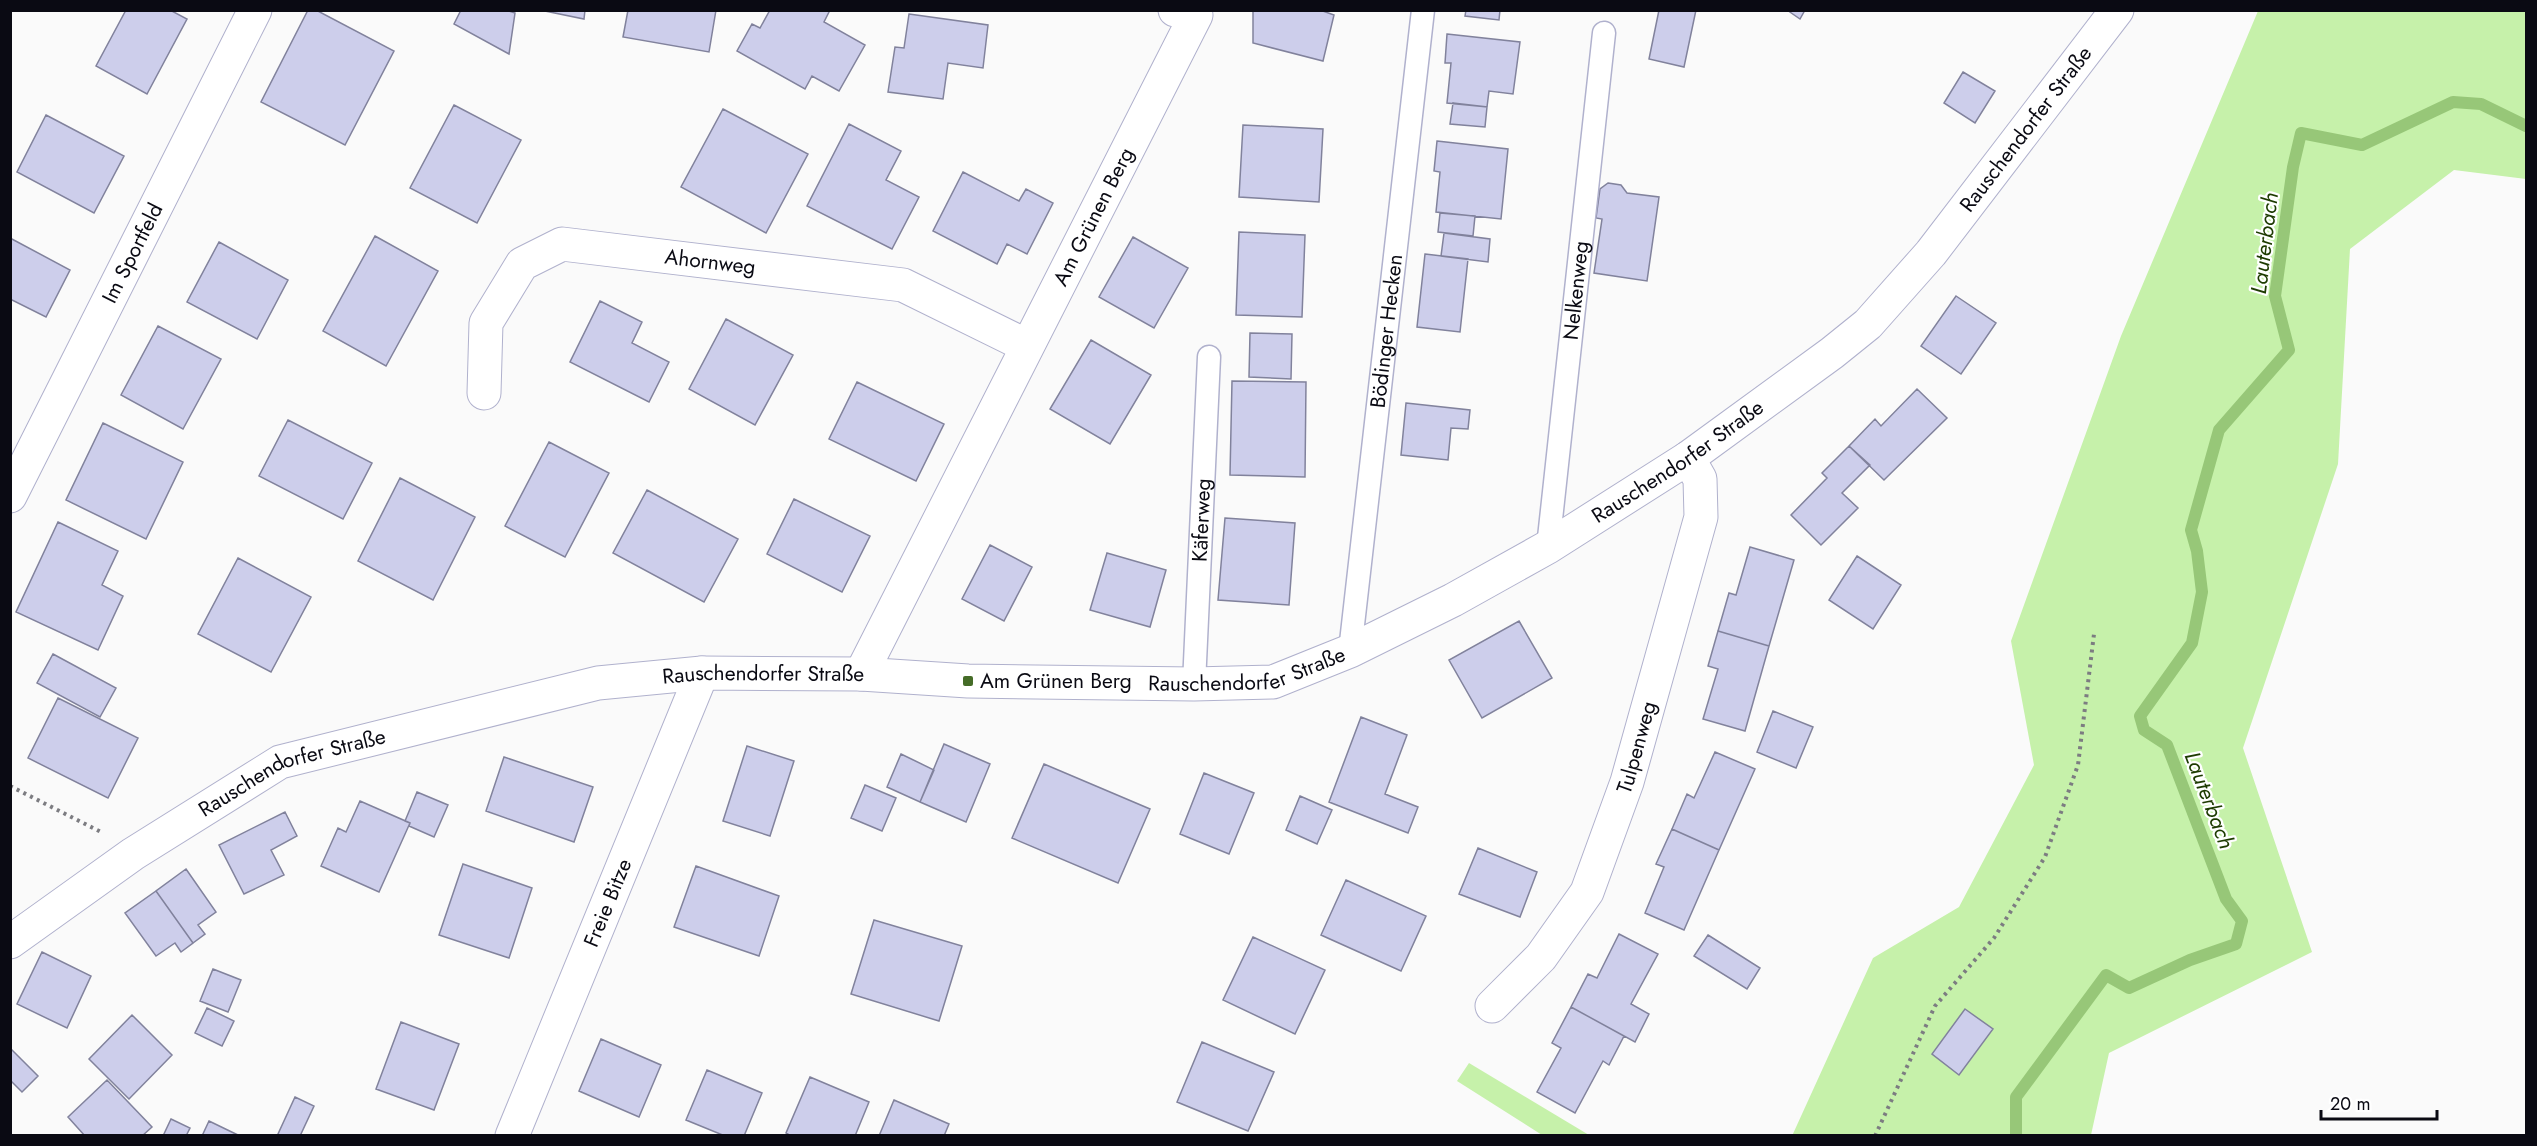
<svg xmlns="http://www.w3.org/2000/svg" width="2537" height="1146" font-family="Jost,sans-serif">
	<style>
		.green { fill: #c6f1aa }
		.lines { fill: none; stroke-linecap: round; stroke-linejoin: round }
		.stream { stroke: #97c778; stroke-width: 12 }
		.building { fill: #cdceeb; stroke: #81829c; stroke-width: 1.5 }
		.lane-casing { stroke: #b0b1cd; stroke-width: 25 }
		.street-casing { stroke: #b0b1cd; stroke-width: 35 }
		.secondary-casing { stroke: #b0b1cd; stroke-width: 35 }
		.path { stroke: #7c7c81; stroke-width: 4; stroke-dasharray: 3 4.5; stroke-linecap: butt }
		.lane { stroke: #fff; stroke-width: 22 }
		.street { stroke: #fff; stroke-width: 33 }
		.secondary { stroke: #fff; stroke-width: 33 }
		.poi-dot { fill: #456c27; stroke: #fff; stroke-width: 2 }
		.labels { text-anchor: middle; stroke-width: 4.5; stroke-linejoin: round; paint-order: stroke }
		.street-label { font-size: 21px; fill: #0a0a13; stroke: #fff }
		.poi-label { font-size: 21px; fill: #0a0a13; stroke: #fff; text-anchor: start }
		.water-label { font-size: 22px; font-style: italic; fill: #1d3b01; stroke: #fff }
	</style>
	<rect width="100%" height="100%" fill="#fafafa"/>
	<path class="green" d="M 2258,11 L 2526,11 L 2526,179 L 2454,170 L 2350,249 L 2338,464 L 2243,748 L 2312,952 L 2109,1053 L 2091,1135 L 1792,1136 L 1873,958 L 1959,907 L 2034,765 L 2011,641 L 2121,336 Z
		M 1469,1063 L 1589,1135 L 1542,1135 L 1457,1081 Z"/>
	<g class="lines">
		<path class="stream" d="M 2016,1136 L 2016,1097 L 2106,975 L 2129,988 L 2190,960 L 2236,944 L 2242,921 L 2226,899 L 2167,745 L 2144,730 L 2140,716 L 2192,643 L 2202,592 L 2197,551 L 2191,530 L 2219,430 L 2289,350 L 2275,296 L 2293,167 L 2301,133 L 2362,145 L 2453,102 L 2481,104 L 2526,126"/>
	</g>
	<path class="building" d="M 126,10 L 170,10 L 187,19 L 147,94 L 96,66 Z
		M 308,10 L 316,10 L 394,51 L 345,145 L 261,102 Z
		M 461,10 L 506,10 L 515,13 L 509,54 L 454,24 Z
		M 540,10 L 585,10 L 584,19 Z
		M 628,10 L 716,10 L 709,52 L 623,37 Z
		M 770,10 L 830,10 L 824,22 L 865,45 L 839,91 L 812,76 L 805,89 L 737,51 L 752,24 L 760,28 Z
		M 1253,10 L 1320,10 L 1334,15 L 1323,61 L 1253,43 Z
		M 1466,10 L 1500,10 L 1499,20 L 1465,16 Z
		M 1659,10 L 1696,10 L 1684,67 L 1649,59 Z
		M 1787,10 L 1805,10 L 1800,19 Z
		M 909,14 L 988,25 L 983,68 L 948,63 L 943,99 L 888,92 L 895,47 L 904,48 Z
		M 1447,34 L 1520,42 L 1513,94 L 1489,91 L 1487,107 L 1447,103 L 1451,63 L 1445,63 Z
		M 1963,72 L 1995,91 L 1975,123 L 1944,103 Z
		M 1453,103 L 1487,107 L 1485,127 L 1450,124 Z
		M 454,105 L 521,140 L 477,223 L 410,188 Z
		M 723,109 L 808,154 L 766,233 L 681,187 Z
		M 46,115 L 124,156 L 94,213 L 17,172 Z
		M 849,124 L 901,151 L 886,180 L 919,197 L 892,249 L 807,206 Z
		M 1243,125 L 1323,129 L 1319,202 L 1239,197 Z
		M 1437,141 L 1508,149 L 1501,219 L 1436,212 L 1440,172 L 1434,171 Z
		M 963,172 L 1019,201 L 1026,189 L 1053,203 L 1027,254 L 1007,244 L 997,264 L 933,231 Z
		M 1608,183 L 1621,185 L 1627,193 L 1659,197 L 1647,281 L 1594,273 L 1602,219 L 1596,218 L 1600,189 Z
		M 1440,213 L 1475,216 L 1473,236 L 1438,232 Z
		M 1239,232 L 1305,235 L 1302,317 L 1236,315 Z
		M 1444,233 L 1490,239 L 1488,262 L 1441,256 Z
		M 375,236 L 438,271 L 386,366 L 323,331 Z
		M 1133,237 L 1188,268 L 1154,328 L 1099,297 Z
		M 10,238 L 70,270 L 46,317 L 10,299 Z
		M 219,242 L 288,280 L 257,339 L 187,302 Z
		M 1425,254 L 1468,259 L 1460,332 L 1417,327 Z
		M 1956,296 L 1996,323 L 1961,374 L 1921,346 Z
		M 600,301 L 642,322 L 632,343 L 669,362 L 649,402 L 570,362 Z
		M 726,319 L 793,355 L 755,425 L 689,389 Z
		M 158,326 L 221,359 L 183,429 L 121,395 Z
		M 1250,333 L 1292,334 L 1291,379 L 1249,377 Z
		M 1091,340 L 1151,375 L 1110,444 L 1050,409 Z
		M 1232,381 L 1306,382 L 1305,477 L 1230,475 Z
		M 857,382 L 944,424 L 916,481 L 829,439 Z
		M 1917,389 L 1947,418 L 1884,480 L 1849,446 L 1875,419 L 1881,426 Z
		M 1406,403 L 1470,410 L 1468,429 L 1451,428 L 1448,460 L 1401,455 Z
		M 288,420 L 372,463 L 343,519 L 259,476 Z
		M 103,423 L 183,462 L 146,539 L 66,500 Z
		M 549,442 L 609,473 L 565,557 L 505,526 Z
		M 1849,446 L 1870,465 L 1842,493 L 1858,508 L 1821,545 L 1791,515 L 1827,478 L 1822,473 Z
		M 400,478 L 475,517 L 433,600 L 358,561 Z
		M 647,490 L 738,539 L 704,602 L 613,553 Z
		M 794,499 L 870,536 L 842,592 L 767,554 Z
		M 1225,518 L 1295,523 L 1289,605 L 1218,600 Z
		M 58,522 L 118,551 L 102,585 L 123,596 L 98,650 L 16,612 Z
		M 990,545 L 1032,567 L 1004,621 L 962,599 Z
		M 1750,547 L 1794,560 L 1769,646 L 1718,631 L 1729,593 L 1736,595 Z
		M 1107,553 L 1166,570 L 1150,627 L 1090,610 Z
		M 1857,556 L 1901,585 L 1873,629 L 1829,600 Z
		M 238,558 L 311,597 L 271,672 L 198,634 Z
		M 1519,621 L 1552,678 L 1482,718 L 1449,660 Z
		M 1718,631 L 1769,646 L 1745,731 L 1703,719 L 1718,669 L 1708,666 Z
		M 53,654 L 116,688 L 100,717 L 37,683 Z
		M 58,698 L 138,738 L 108,798 L 28,758 Z
		M 1773,711 L 1813,727 L 1796,768 L 1757,752 Z
		M 1361,717 L 1407,735 L 1385,794 L 1418,807 L 1408,833 L 1329,802 Z
		M 944,744 L 990,764 L 966,822 L 920,802 Z
		M 747,746 L 794,761 L 770,836 L 723,821 Z
		M 1715,752 L 1755,769 L 1719,850 L 1672,829 L 1687,794 L 1694,798 Z
		M 901,754 L 934,770 L 920,802 L 887,787 Z
		M 504,757 L 593,787 L 574,842 L 486,811 Z
		M 1044,764 L 1150,809 L 1118,883 L 1012,838 Z
		M 1204,773 L 1254,793 L 1229,854 L 1180,834 Z
		M 865,785 L 896,798 L 882,831 L 851,818 Z
		M 417,792 L 448,805 L 434,837 L 409,826 L 410,823 L 405,821 Z
		M 1300,796 L 1332,810 L 1317,844 L 1286,830 Z
		M 360,801 L 410,823 L 379,892 L 321,866 L 338,828 L 346,832 Z
		M 285,812 L 297,836 L 271,850 L 284,875 L 244,894 L 219,845 Z
		M 1672,829 L 1719,850 L 1684,930 L 1645,913 L 1664,867 L 1656,864 Z
		M 1478,848 L 1537,872 L 1520,917 L 1459,894 Z
		M 463,864 L 532,888 L 509,958 L 439,935 Z
		M 696,866 L 779,896 L 759,956 L 674,927 Z
		M 186,869 L 216,912 L 198,925 L 205,934 L 193,943 L 156,891 Z
		M 1346,880 L 1426,916 L 1401,971 L 1321,935 Z
		M 156,891 L 193,943 L 181,952 L 175,943 L 156,956 L 125,913 Z
		M 874,920 L 962,946 L 939,1021 L 851,994 Z
		M 1619,934 L 1658,954 L 1631,1004 L 1649,1014 L 1635,1042 L 1571,1007 L 1588,974 L 1597,978 Z
		M 1708,935 L 1760,968 L 1747,989 L 1694,956 Z
		M 1253,937 L 1325,970 L 1295,1034 L 1223,1000 Z
		M 42,952 L 91,976 L 67,1028 L 17,1004 Z
		M 213,969 L 241,980 L 228,1012 L 200,1001 Z
		M 1571,1007 L 1624,1036 L 1609,1065 L 1603,1061 L 1575,1113 L 1537,1092 L 1561,1048 L 1552,1043 Z
		M 207,1008 L 234,1021 L 222,1046 L 195,1033 Z
		M 1965,1009 L 1993,1029 L 1959,1075 L 1932,1054 Z
		M 132,1015 L 172,1055 L 129,1099 L 89,1059 Z
		M 401,1022 L 459,1044 L 434,1110 L 376,1089 Z
		M 601,1039 L 661,1065 L 639,1117 L 579,1091 Z
		M 1202,1042 L 1274,1072 L 1248,1131 L 1177,1102 Z
		M 10,1048 L 38,1076 L 22,1092 L 10,1080 Z
		M 707,1070 L 762,1093 L 744,1136 L 725,1136 L 686,1120 Z
		M 810,1077 L 869,1102 L 855,1136 L 791,1136 L 786,1133 Z
		M 107,1080 L 152,1127 L 142,1136 L 85,1136 L 68,1117 Z
		M 295,1097 L 314,1106 L 300,1136 L 281,1136 L 278,1134 Z
		M 894,1100 L 949,1124 L 944,1136 L 879,1136 Z
		M 171,1119 L 190,1128 L 186,1136 L 163,1136 Z
		M 209,1121 L 240,1136 L 202,1136 Z"/>
	<g class="lines">
		<g class="lane-casing">
			<g id="lane">
				<path id="s1" d="M 1548,547 L 1604,33"/>
				<path id="s2" d="M 1350,651 L 1423,10"/>
				<path id="s3" d="M 1194,684 L 1209,357"/>
			</g>
		</g>
		<g class="street-casing">
			<g id="street">
				<path id="s4" d="M 484,393 L 486,323 L 522,264 L 562,244 L 903,285 L 1027,346"/>
				<path id="s5" d="M 10,496 L 255,10"/>
				<path id="s6" d="M 861,674 L 1196,15 L 1175,10"/>
				<path id="s7" d="M 1492,1006 L 1541,957 L 1587,892 L 1627,782 L 1701,517 L 1700,479 L 1688,458"/>
				<path id="s8" d="M 512,1136 L 702,673"/>
			</g>
		</g>
		<g class="secondary-casing">
			<g id="secondary">
				<path id="s9" d="M 10,942 L 133,854 L 280,762 L 598,683 L 702,673 L 861,674 L 968,681 L 1194,684 L 1273,682 L 1350,651 L 1453,600 L 1548,547 L 1688,458 L 1832,353 L 1868,324 L 1931,253 L 2117,10"/>
			</g>
		</g>
		<path class="path" d="M 10,786 L 101,832
			M 1875,1136 L 1935,1006 L 1994,938 L 2045,857 L 2078,765 L 2094,634"/>
		<use href="#lane" class="lane"/>
		<use href="#street" class="street"/>
		<use href="#secondary" class="secondary"/>
	</g>
	<rect class="poi-dot" x="962" y="675" width="12" height="12" rx="3"/>
	<g class="labels">
		<g class="street-label">
			<text dy="7" stroke="none"><textPath href="#s9" startOffset="2276">Rauschendorfer Straße</textPath></text>
			<text dy="7" stroke="none"><textPath href="#s6" startOffset="513">Am Grünen Berg</textPath></text>
			<text dy="7" stroke="none"><textPath href="#s5" startOffset="272">Im Sportfeld</textPath></text>
			<text dy="7" stroke="none"><textPath href="#s4" startOffset="333">Ahornweg</textPath></text>
			<text dy="7" stroke="none"><textPath href="#s1" startOffset="258">Nelkenweg</textPath></text>
			<text dy="7" stroke="none"><textPath href="#s2" startOffset="322">Bödinger Hecken</textPath></text>
			<text dy="7" stroke="none"><textPath href="#s9" startOffset="1790">Rauschendorfer Straße</textPath></text>
			<text dy="7" stroke="none"><textPath href="#s3" startOffset="164">Käferweg</textPath></text>
			<text dy="7" stroke="none"><textPath href="#s9" startOffset="1304">Rauschendorfer Straße</textPath></text>
			<text dy="7" stroke="none"><textPath href="#s9" startOffset="818">Rauschendorfer Straße</textPath></text>
			<text dy="7" stroke="none"><textPath href="#s7" startOffset="302">Tulpenweg</textPath></text>
			<text dy="7" stroke="none"><textPath href="#s9" startOffset="332">Rauschendorfer Straße</textPath></text>
			<text dy="7" stroke="none"><textPath href="#s8" startOffset="252">Freie Bitze</textPath></text>
		</g>
		<g class="poi-label">
			<text x="980" y="688">Am Grünen Berg</text>
		</g>
		<g class="water-label">
			<text transform="translate(2264 243) rotate(-83)" y="8">Lauterbach</text>
			<text transform="translate(2210 800) rotate(69)" y="8">Lauterbach</text>
		</g>
	</g>
	<rect width="2537" height="1146" fill="none" stroke="#0a0a13" stroke-width="24"/>
	<path d="M2321 1110v9h116v-9" fill="none" stroke="#0a0a13" stroke-width="3"/>
	<text x="2330" y="1110" font-size="18" fill="#0a0a13" stroke="#ffffff" stroke-width="4.5" paint-order="stroke">20 m</text>
</svg>
